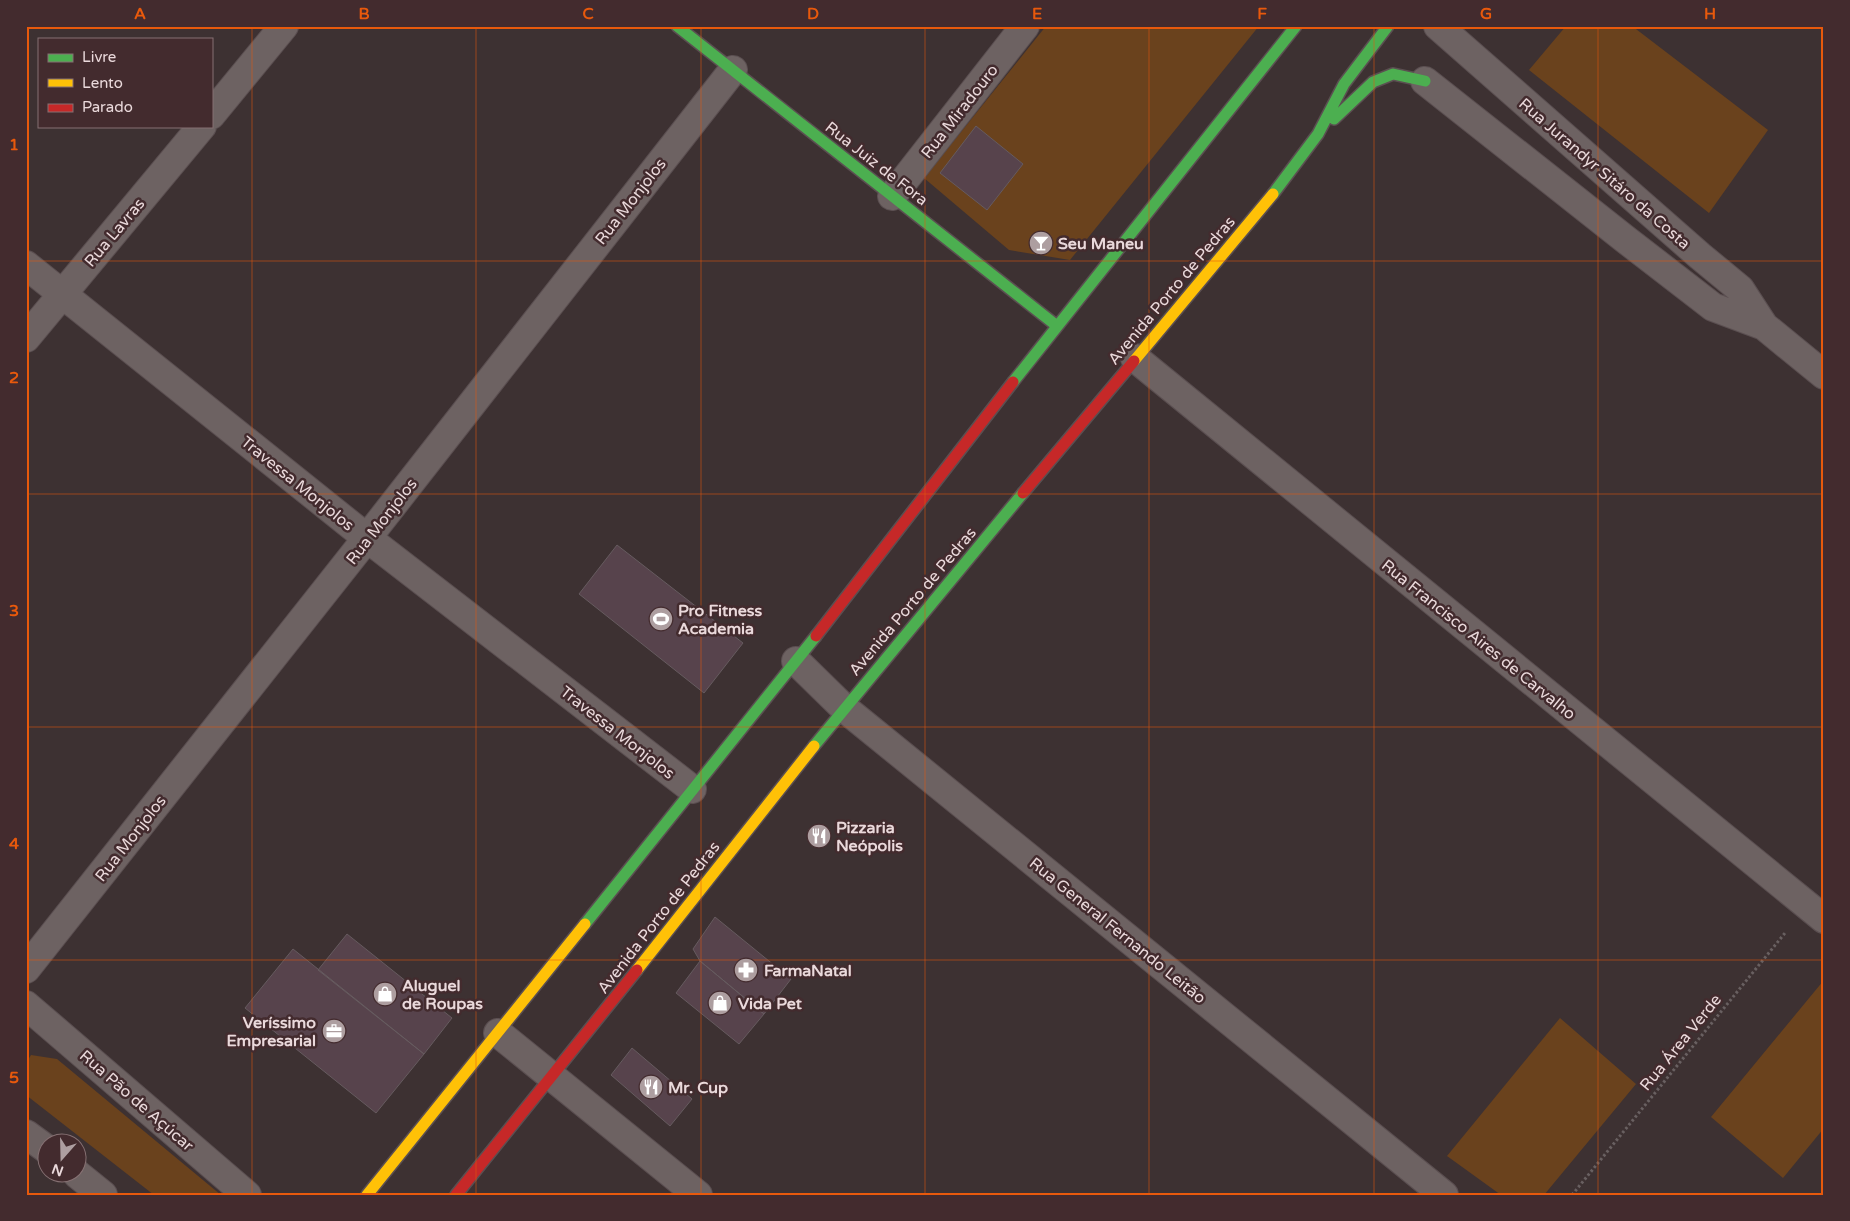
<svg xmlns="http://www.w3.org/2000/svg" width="1850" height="1221" font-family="'Varela Round',sans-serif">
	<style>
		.green { fill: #6a421d }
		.building { fill: #57434c; stroke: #665b5f }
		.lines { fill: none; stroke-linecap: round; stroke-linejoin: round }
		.street-casing { stroke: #5b4f51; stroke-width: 30 }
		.fast-casing { stroke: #5b4f51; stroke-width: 14 }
		.slow-casing { stroke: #5b4f51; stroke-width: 14 }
		.jam-casing { stroke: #5b4f51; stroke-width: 14 }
		.path { stroke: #696061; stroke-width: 3; stroke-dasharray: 2.5 2.5; stroke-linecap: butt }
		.street { stroke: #6d6262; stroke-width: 28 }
		.fast { stroke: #4caf50; stroke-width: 11 }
		.slow { stroke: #ffc107; stroke-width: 11 }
		.jam { stroke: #c62828; stroke-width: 11 }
		.grid { fill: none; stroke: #e8590c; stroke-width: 1; stroke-opacity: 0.55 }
		.labels { text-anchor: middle; stroke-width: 5; stroke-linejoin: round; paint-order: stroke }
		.street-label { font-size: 16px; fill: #ead9db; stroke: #432b2e }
		.poi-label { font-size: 16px; font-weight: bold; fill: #ead9db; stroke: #432b2e; text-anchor: start }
		.neatline { fill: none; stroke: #e8590c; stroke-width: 2 }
		.grid-label { font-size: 16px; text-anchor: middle; font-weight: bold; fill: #e8590c }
	</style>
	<rect width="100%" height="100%" fill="#3d3132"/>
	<path class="green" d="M 1046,26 L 1259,26 L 1070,260 L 1009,250 L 924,178 Z
		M 1566,26 L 1632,26 L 1768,130 L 1709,213 L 1529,70 Z
		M 1824,980 L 1824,1128 L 1783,1178 L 1711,1117 Z
		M 1560,1018 L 1636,1084 L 1544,1195 L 1501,1195 L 1447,1156 Z
		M 31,1055 L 57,1059 L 221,1195 L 154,1195 L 26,1095 L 26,1063 Z"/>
	<path class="building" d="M 976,126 L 1023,164 L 987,210 L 940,173 Z
		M 617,545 L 743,643 L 704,693 L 579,594 Z
		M 715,917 L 791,979 L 764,1014 L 700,961 L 693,949 Z
		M 347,934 L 452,1018 L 424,1054 L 318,970 Z
		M 293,949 L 424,1054 L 376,1113 L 245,1008 Z
		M 700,961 L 764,1014 L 739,1044 L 676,993 Z
		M 632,1048 L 692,1099 L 670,1126 L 611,1075 Z"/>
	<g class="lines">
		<g class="street-casing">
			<path id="street" d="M 1438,26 L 1700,256 L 1740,289 L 1764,326 L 1824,375
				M 1425,81 L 1625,239 L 1713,307 L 1764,326
				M 211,115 L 284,26
				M 892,196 L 1025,26
				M 26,265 L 367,538 L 692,789
				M 26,338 L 202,126
				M 1135,358 L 1824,919
				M 796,661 L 844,708 L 1444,1195
				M 26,969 L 367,538 L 733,70
				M 26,1005 L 247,1195
				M 498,1033 L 698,1195
				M 26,1134 L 48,1150
				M 77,1174 L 103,1195"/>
		</g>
		<g class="fast-casing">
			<path id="fast" d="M 677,26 L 1057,326
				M 1334,119 L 1373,82 L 1393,74 L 1425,81
				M 1273,194 L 1318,134 L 1344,84 L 1388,26
				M 1013,382 L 1296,26
				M 814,746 L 1023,493
				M 585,924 L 816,636"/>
		</g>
		<g class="slow-casing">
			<path id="slow" d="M 1134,361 L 1273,194
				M 637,970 L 814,746
				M 367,1195 L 585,924"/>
		</g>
		<g class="jam-casing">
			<path id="jam" d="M 1023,493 L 1134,361
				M 816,636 L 1013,382
				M 456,1195 L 637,970"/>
		</g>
		<path class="path" d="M 1572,1195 L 1785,933"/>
		<use href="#street" class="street"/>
		<use href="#fast" class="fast"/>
		<use href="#slow" class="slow"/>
		<use href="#jam" class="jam"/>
	</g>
	<path class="grid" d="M 252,26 L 252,1195M 476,26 L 476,1195M 701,26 L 701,1195M 925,26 L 925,1195M 1149,26 L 1149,1195M 1374,26 L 1374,1195M 1598,26 L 1598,1195M 26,261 L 1824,261M 26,494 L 1824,494M 26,727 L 1824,727M 26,960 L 1824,960"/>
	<defs>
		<g id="bar-disc" transform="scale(1.25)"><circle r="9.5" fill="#ad9ea0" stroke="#432b2e"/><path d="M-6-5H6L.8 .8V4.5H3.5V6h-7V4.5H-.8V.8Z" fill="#fff"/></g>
		<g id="stadium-disc" transform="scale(1.25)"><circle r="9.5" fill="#ad9ea0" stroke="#432b2e"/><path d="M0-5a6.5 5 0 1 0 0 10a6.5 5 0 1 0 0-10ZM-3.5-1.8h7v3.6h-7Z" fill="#fff"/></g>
		<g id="restaurant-disc" transform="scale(1.25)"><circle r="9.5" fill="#ad9ea0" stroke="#432b2e"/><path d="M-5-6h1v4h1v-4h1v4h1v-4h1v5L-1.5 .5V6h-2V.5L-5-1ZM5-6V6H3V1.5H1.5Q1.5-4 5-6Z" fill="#fff"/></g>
		<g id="pharmacy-disc" transform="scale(1.25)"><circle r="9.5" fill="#ad9ea0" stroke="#432b2e"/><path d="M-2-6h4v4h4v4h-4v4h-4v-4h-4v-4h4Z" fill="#fff"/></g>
		<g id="shop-disc" transform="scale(1.25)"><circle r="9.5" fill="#ad9ea0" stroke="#432b2e"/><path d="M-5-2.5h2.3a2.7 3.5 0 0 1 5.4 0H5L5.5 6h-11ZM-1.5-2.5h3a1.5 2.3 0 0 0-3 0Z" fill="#fff"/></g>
		<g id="office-disc" transform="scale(1.25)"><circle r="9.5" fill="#ad9ea0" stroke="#432b2e"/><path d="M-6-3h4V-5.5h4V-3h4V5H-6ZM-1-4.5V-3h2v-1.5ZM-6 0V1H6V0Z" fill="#fff"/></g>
	</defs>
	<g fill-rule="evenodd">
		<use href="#bar-disc" x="1041" y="243"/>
		<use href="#stadium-disc" x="661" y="619"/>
		<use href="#restaurant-disc" x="819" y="836"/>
		<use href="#pharmacy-disc" x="746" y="970"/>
		<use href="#shop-disc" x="385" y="994"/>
		<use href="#shop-disc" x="720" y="1003"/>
		<use href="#office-disc" x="334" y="1031"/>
		<use href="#restaurant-disc" x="651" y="1087"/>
	</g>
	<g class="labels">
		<g class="street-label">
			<text transform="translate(959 111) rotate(-52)" y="6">Rua Miradouro</text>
			<text transform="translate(877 163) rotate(38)" y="6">Rua Juiz de Fora</text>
			<text transform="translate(1605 173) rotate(41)" y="6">Rua Jurandyr Sitáro da Costa</text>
			<text transform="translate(630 201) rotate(-52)" y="6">Rua Monjolos</text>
			<text transform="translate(114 232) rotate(-50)" y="6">Rua Lavras</text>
			<text transform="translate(1171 290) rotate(-50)" y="6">Avenida Porto de Pedras</text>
			<text transform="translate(298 483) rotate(39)" y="6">Travessa Monjolos</text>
			<text transform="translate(381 521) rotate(-52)" y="6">Rua Monjolos</text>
			<text transform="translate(912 601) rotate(-50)" y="6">Avenida Porto de Pedras</text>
			<text transform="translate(1479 639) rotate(39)" y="6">Rua Francisco Aires de Carvalho</text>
			<text transform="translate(618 732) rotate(38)" y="6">Travessa Monjolos</text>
			<text transform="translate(130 838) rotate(-52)" y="6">Rua Monjolos</text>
			<text transform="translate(658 917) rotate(-52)" y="6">Avenida Porto de Pedras</text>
			<text transform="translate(1118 930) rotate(39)" y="6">Rua General Fernando Leitão</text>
			<text transform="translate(1680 1042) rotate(-51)" y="6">Rua Área Verde</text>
			<text transform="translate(137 1100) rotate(41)" y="6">Rua Pão de Açúcar</text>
		</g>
		<g class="poi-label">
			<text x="1058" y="249">Seu Maneu</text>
			<text x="678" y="616">Pro Fitness<tspan x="678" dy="18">Academia</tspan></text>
			<text x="836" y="833">Pizzaria<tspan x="836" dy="18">Neópolis</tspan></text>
			<text x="764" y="976">FarmaNatal</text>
			<text x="402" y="991">Aluguel<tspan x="402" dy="18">de Roupas</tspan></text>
			<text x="738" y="1009">Vida Pet</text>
			<text x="316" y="1028" text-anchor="end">Veríssimo<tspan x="316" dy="18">Empresarial</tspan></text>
			<text x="668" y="1093">Mr. Cup</text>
		</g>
	</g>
	<rect width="1850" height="1221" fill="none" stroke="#432b2e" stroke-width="55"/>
	<rect x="38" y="38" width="175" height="90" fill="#432b2e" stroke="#867173"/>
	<rect x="48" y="54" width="25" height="8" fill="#4caf50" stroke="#867173"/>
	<text x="82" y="62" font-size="15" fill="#ead9db">Livre</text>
	<rect x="48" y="79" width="25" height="8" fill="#ffc107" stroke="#867173"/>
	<text x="82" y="88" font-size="15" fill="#ead9db">Lento</text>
	<rect x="48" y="104" width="25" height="8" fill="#c62828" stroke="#867173"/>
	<text x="82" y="112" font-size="15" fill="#ead9db">Parado</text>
	<g transform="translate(62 1158) rotate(200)"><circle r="24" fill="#432b2e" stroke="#867173"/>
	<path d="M0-4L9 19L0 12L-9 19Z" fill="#ad9ea0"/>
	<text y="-8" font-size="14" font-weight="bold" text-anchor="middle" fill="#ead9db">N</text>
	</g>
	<rect x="28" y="28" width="1794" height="1166" class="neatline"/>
	<g class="grid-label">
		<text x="140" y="19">A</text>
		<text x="364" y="19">B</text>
		<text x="588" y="19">C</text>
		<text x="813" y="19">D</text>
		<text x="1037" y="19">E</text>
		<text x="1262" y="19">F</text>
		<text x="1486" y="19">G</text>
		<text x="1710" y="19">H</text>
		<text x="14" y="150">1</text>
		<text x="14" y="383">2</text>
		<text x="14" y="616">3</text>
		<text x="14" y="849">4</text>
		<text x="14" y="1083">5</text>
	</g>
</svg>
